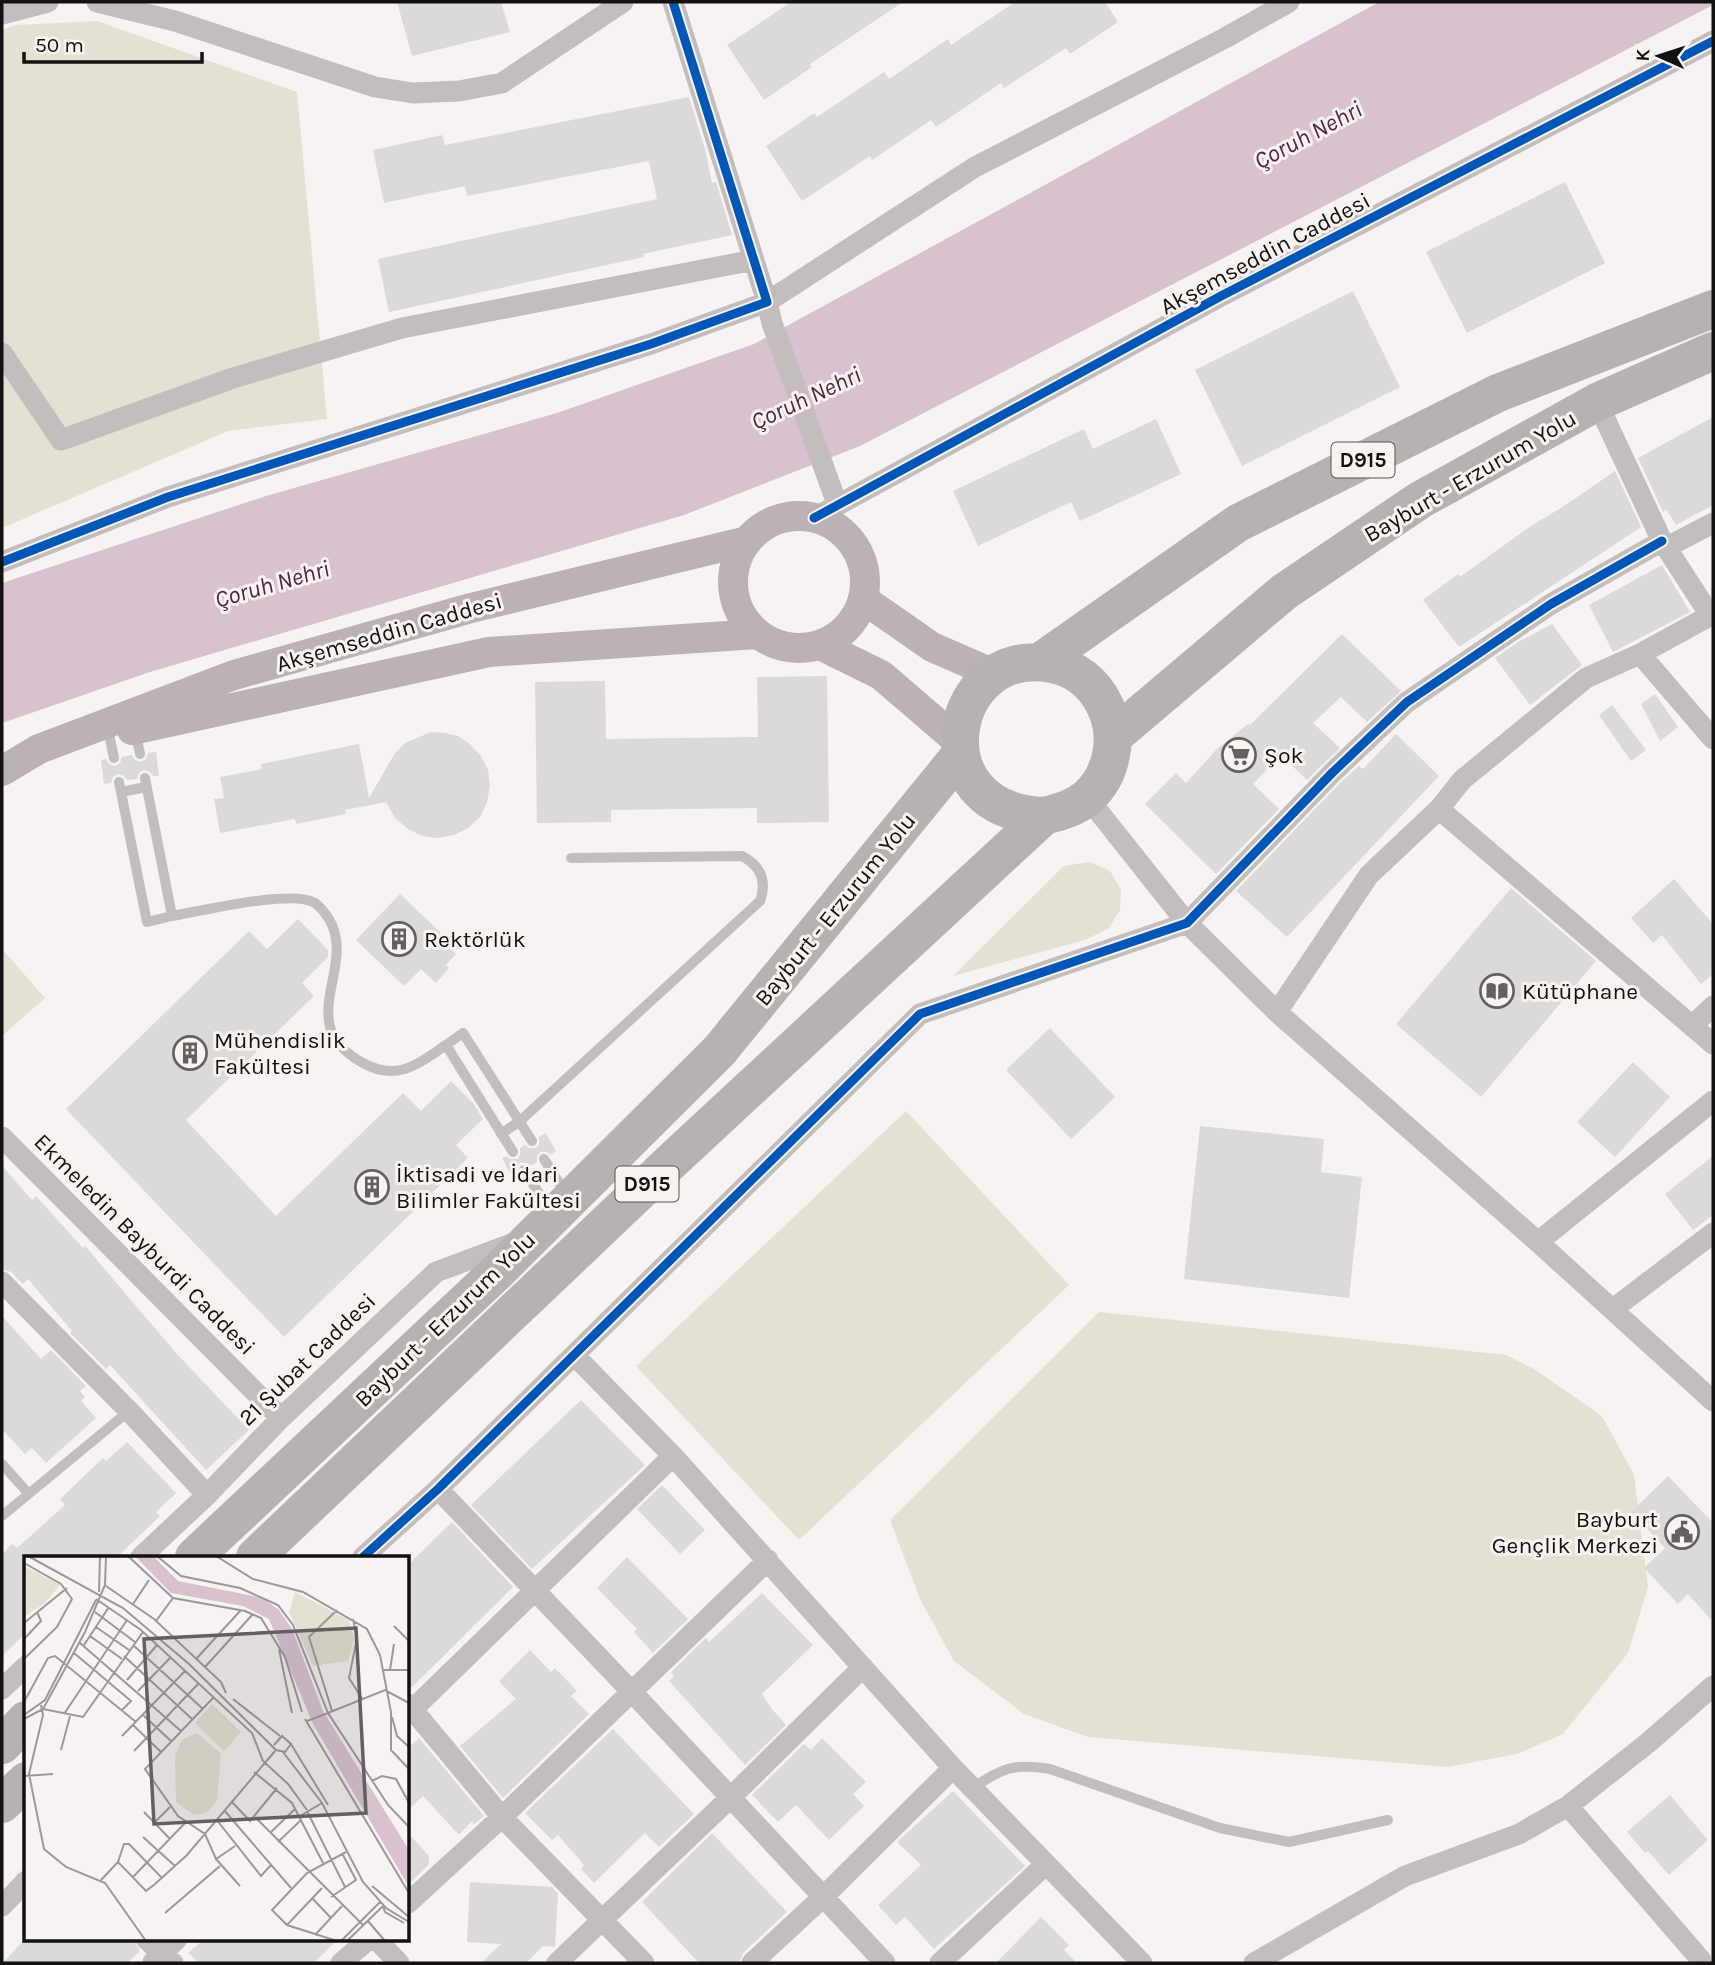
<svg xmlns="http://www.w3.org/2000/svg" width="1715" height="1965" font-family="Karla,sans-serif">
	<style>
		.green { fill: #e3e0d4 }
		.water { fill: #d9c1d0 }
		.building { fill: #dcdad9 }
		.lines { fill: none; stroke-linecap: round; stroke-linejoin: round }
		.lane { stroke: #c4bdbe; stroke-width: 10 }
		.street { stroke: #c4bdbe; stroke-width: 21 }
		.secondary { stroke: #bab2b4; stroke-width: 30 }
		.highway { stroke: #b8b1b1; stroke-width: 38 }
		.cycleway-casing { stroke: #f8f2f0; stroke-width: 13 }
		.cycleway { stroke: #0057b8; stroke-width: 9 }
		.labels { text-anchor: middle; stroke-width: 6; stroke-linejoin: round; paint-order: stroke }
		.shield { fill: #f8f2f0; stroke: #585454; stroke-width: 2 }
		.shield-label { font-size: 21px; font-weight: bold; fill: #131111 }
		.street-label { font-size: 23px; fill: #131111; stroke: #f8f2f0 }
		.poi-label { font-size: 23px; fill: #131111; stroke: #f8f2f0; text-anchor: start }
		.water-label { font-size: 24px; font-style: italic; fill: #512545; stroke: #f8f2f0 }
		.inset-road { fill: none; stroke: #9b9998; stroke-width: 2 }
		.view { fill: #626060; fill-opacity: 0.15; stroke: #626060; stroke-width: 3.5 }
		.inset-edge { fill: none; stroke: #131111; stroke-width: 3.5 }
	</style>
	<rect width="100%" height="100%" fill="#f6f3f2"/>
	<path class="green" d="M 97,21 L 297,92 L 327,419 L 228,431 L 2,528 L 2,30 L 16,25 Z
		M 1090,862 L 1110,871 L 1121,890 L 1120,910 L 1109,928 L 1085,940 L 953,976 L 1064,866 Z
		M 2,949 L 45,998 L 2,1036 Z
		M 906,1111 L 1069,1285 L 799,1540 L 636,1366 Z
		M 1099,1312 L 1506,1355 L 1534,1369 L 1602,1416 L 1634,1475 L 1648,1587 L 1628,1653 L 1563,1734 L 1517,1754 L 1447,1767 L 1088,1737 L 1024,1714 L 954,1661 L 920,1599 L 890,1520 Z"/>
	<path class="water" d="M 1379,2 L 1713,2 L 1713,5 L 860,446 L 684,515 L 150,672 L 2,723 L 2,583 L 266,496 L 557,413 L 754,344 Z"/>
	<path class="building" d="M 397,2 L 501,2 L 510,32 L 412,56 Z
		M 791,2 L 903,2 L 810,64 L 812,67 L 764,100 L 727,45 Z
		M 1015,2 L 1105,2 L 1118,22 L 1070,54 L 1066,48 L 1004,88 L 1001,83 L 936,127 L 931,120 L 872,160 L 870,156 L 802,201 L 766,146 L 814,113 L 817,117 L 884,72 L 889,79 L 948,39 L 951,45 Z
		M 689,97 L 705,149 L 712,183 L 716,182 L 732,235 L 643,254 L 644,257 L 389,312 L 378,259 L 657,199 L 649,161 L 467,196 L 465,186 L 384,203 L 373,150 L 442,135 L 445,145 Z
		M 1565,182 L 1605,263 L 1467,333 L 1426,252 Z
		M 1353,291 L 1400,387 L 1242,466 L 1195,370 Z
		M 1713,417 L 1713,505 L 1676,525 L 1666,509 L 1663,512 L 1638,458 Z
		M 1156,419 L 1181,474 L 1080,521 L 1071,502 L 978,546 L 953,491 L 1084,429 L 1093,449 Z
		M 1615,471 L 1641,527 L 1459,647 L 1423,600 L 1458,574 L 1460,577 L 1531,526 L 1564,506 Z
		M 1662,565 L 1690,612 L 1613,652 L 1589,605 Z
		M 1552,624 L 1582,665 L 1530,705 L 1495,658 L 1520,641 Z
		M 1342,634 L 1401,691 L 1367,722 L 1341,697 L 1313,723 L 1340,748 L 1307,780 L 1281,755 L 1253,784 L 1279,809 L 1216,874 L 1145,804 L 1176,773 L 1186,783 L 1217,749 L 1248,724 L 1250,725 Z
		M 827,676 L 829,822 L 757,823 L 757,808 L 611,810 L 611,822 L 537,823 L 535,682 L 605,681 L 606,739 L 758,737 L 757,677 Z
		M 1655,694 L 1678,727 L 1660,741 L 1641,704 Z
		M 1612,705 L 1646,750 L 1631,761 L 1599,715 Z
		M 431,732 L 445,733 L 458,736 L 470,744 L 481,756 L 488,770 L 490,786 L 487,802 L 480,817 L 468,828 L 454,835 L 438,838 L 422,836 L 408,829 L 395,818 L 386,802 L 345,810 L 346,814 L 296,824 L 295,819 L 220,833 L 214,799 L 224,798 L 220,777 L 262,769 L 261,764 L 359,744 L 369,798 L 395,753 L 405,743 Z
		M 1396,734 L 1439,776 L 1287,937 L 1236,891 L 1341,782 L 1359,766 L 1363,769 Z
		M 156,752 L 159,776 L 153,776 L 150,772 L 144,770 L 139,773 L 137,779 L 127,780 L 124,776 L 118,774 L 113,777 L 111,783 L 104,784 L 101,760 L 106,759 L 109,764 L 115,766 L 120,763 L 122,757 L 132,755 L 135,760 L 141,762 L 146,759 L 148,753 Z
		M 1674,879 L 1713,924 L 1713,974 L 1701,984 L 1662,935 L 1653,943 L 1631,918 Z
		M 1511,888 L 1596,961 L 1481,1097 L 1396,1024 Z
		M 400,894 L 442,934 L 439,938 L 456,954 L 446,965 L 449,968 L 436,983 L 421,969 L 404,986 L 356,940 Z
		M 298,919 L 328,950 L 328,957 L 302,983 L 314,996 L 186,1120 L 276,1216 L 403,1093 L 421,1111 L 451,1081 L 473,1103 L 483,1119 L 456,1145 L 468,1158 L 284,1337 L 66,1109 L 249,931 L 267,949 Z
		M 1050,1028 L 1115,1097 L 1071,1139 L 1006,1070 Z
		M 1633,1062 L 1670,1097 L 1615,1157 L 1577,1122 Z
		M 1200,1126 L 1324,1139 L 1321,1172 L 1362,1177 L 1349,1298 L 1184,1279 Z
		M 546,1133 L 556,1151 L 550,1155 L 547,1152 L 540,1152 L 537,1156 L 537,1162 L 531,1166 L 527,1163 L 520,1163 L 517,1167 L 517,1174 L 512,1177 L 502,1158 L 506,1156 L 510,1159 L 517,1159 L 520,1155 L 520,1148 L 525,1145 L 529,1148 L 536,1148 L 539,1144 L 539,1137 Z
		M 1713,1156 L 1713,1215 L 1693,1230 L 1665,1194 Z
		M 2,1166 L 32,1200 L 36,1196 L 83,1248 L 85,1246 L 176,1353 L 249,1430 L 206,1470 L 110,1365 L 106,1369 L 70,1333 L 72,1331 L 28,1279 L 23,1284 L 11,1272 L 2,1269 Z
		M 2,1316 L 41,1359 L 51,1350 L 86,1386 L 80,1391 L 85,1397 L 81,1401 L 96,1418 L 46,1463 L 32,1448 L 25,1454 L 2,1429 Z
		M 581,1400 L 645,1465 L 532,1569 L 471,1505 Z
		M 127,1442 L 176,1493 L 156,1512 L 160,1516 L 117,1557 L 26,1557 L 26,1633 L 2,1656 L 2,1554 L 12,1544 L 17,1548 L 26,1540 L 65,1505 L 60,1499 L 103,1458 L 106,1461 Z
		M 1668,1476 L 1713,1523 L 1713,1622 L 1688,1594 L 1678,1604 L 1644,1568 L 1665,1548 L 1631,1512 Z
		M 662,1485 L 705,1530 L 680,1554 L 637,1509 Z
		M 452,1522 L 513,1587 L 408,1691 L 408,1565 Z
		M 627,1557 L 688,1619 L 653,1653 L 634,1632 L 637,1629 L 597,1588 Z
		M 762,1593 L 813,1645 L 762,1694 L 771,1708 L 786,1725 L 745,1765 L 669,1681 L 674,1676 L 671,1672 L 706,1638 L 709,1642 Z
		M 530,1650 L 551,1672 L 555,1668 L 577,1691 L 571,1696 L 589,1714 L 503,1798 L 460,1746 L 516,1699 L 499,1681 Z
		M 613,1729 L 694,1814 L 659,1847 L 645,1833 L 594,1883 L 581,1869 L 584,1865 L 558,1835 L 552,1840 L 525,1813 Z
		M 419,1738 L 484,1816 L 473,1825 L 473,1820 L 459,1835 L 423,1796 L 408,1810 L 408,1748 Z
		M 822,1738 L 866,1782 L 853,1794 L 864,1806 L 829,1840 L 796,1805 L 778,1822 L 752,1795 L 804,1744 L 811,1750 Z
		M 953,1791 L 1025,1866 L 934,1949 L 905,1917 L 896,1925 L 878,1905 L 921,1865 L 897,1842 Z
		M 1670,1795 L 1708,1840 L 1669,1875 L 1648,1851 L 1645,1853 L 1627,1832 Z
		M 408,1833 L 429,1856 L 429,1864 L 408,1885 Z
		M 712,1833 L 787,1912 L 743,1953 L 739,1963 L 699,1963 L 642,1902 Z
		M 470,1882 L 552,1887 L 558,1894 L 555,1947 L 543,1946 L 526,1963 L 481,1963 L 501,1944 L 467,1942 Z
		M 1041,1917 L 1069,1945 L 1064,1950 L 1077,1963 L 996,1963 Z
		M 25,1939 L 133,1939 L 140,1951 L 127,1963 L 3,1963 Z
		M 204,1939 L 338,1939 L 314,1963 L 199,1963 L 188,1953 Z"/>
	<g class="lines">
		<path class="lane" d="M 135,730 L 140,754
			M 109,734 L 114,758
			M 119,782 L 147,922 L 172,916 L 145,778
			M 121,792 L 146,787
			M 172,916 C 201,911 293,889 315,903 C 321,907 325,913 329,919 C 358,968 291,1024 363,1063 C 397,1082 418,1064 446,1045
			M 501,1134 L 520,1121 L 760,901 C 767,881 761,866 742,856 L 571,858
			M 513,1152 L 446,1045 L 463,1033 L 532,1141
			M 544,1159 L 566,1194
			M 524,1170 L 549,1209
			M 2,1464 L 28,1493
			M 2,1516 L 129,1411
			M 972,1788 C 1004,1768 1012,1763 1050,1769 L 1220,1828 L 1289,1842 L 1388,1820"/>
		<path class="street" d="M 97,2 L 175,21 L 375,87 L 413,93 L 459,91 L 502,83 L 623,2
			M 2,14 L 48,2
			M 2,353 L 61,440 L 233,378 L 402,328 L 754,260
			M 1597,402 L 1662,541 L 1710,615
			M 837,504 L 772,323 L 767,302 L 975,167 L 1225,38 L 1289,2
			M 814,518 L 1221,296 L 1713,41
			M 1667,547 L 1713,523
			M 2,562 L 168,497 L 651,344 L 767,302 L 673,2
			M 1640,654 L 1713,739
			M 1087,797 L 1187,923 L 1277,1012 L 1538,1242 L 1713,1401
			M 1439,809 L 1713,1044
			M 1277,1012 L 1369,875 L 1439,809 L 1462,780 L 1586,678 L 1640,654 L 1713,614
			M 1693,1025 L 1713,1006
			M 2,1137 L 281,1418
			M 1538,1242 L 1713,1101
			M 2,1282 L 129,1411 L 207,1495
			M 1613,1309 L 1713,1233
			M 574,1355 L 673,1456 L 953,1768 L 1142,1963
			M 438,1489 L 632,1692 L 885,1963
			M 141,1557 L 207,1495 L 281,1418 L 436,1272 L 514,1243
			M 363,1557 L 438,1489 L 920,1014 L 1187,923 L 1332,773 L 1407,702 L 1551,604 L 1662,541
			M 2,1689 L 26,1666
			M 408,1704 L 502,1817 L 644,1963
			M 408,1714 L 673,1456
			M 1568,1806 L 1701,1960
			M 408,1903 L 502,1817 L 768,1560
			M 2,1906 L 26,1881
			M 146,1939 L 173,1963
			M 376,1939 L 399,1963
			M 153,1962 L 177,1939
			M 341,1963 L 369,1939
			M 557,1963 L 730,1798 L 863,1667
			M 752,1963 L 823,1897 L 953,1768
			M 940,1963 L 1046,1864
			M 1254,1963 L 1405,1876 L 1519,1834 L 1568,1806 L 1649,1742 L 1713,1686"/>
		<path class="secondary" d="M733 582a66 66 0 1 1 132 0a66 66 0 1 1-132 0Z
			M 863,599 L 932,647 L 994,674
			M 820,645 L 881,675 L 959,742
			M 132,730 L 489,652 L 757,634
			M 2,771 L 39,749 L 234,675 L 471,608 L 747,541"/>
		<path class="highway" d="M 1041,661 L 1238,523 L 1498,393 L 1713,309
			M 1114,736 L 1284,592 L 1420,500 L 1597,402 L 1713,351
			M 194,1557 L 497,1272 L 720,1050 L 961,754
			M 255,1557 L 676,1157 L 1044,816 C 1060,812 1075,808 1088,797 C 1113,774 1120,734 1104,704 C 1094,683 1075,668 1052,664 C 948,643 915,811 1044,816
			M 2,1745 L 26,1720
			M 2,1804 L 26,1781"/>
		<g class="cycleway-casing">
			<path id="cycleway" d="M 814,518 L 1221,296 L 1713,41
				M 2,562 L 168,497 L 651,344 L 767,302 L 673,2
				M 363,1557 L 438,1489 L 920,1014 L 1187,923 L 1332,773 L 1407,702 L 1551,604 L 1662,541"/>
		</g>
		<use href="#cycleway" class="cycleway"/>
	</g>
	<defs>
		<g id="supermarket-ring" transform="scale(1.75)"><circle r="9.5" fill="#f8f2f0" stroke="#626060" stroke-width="1.5"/><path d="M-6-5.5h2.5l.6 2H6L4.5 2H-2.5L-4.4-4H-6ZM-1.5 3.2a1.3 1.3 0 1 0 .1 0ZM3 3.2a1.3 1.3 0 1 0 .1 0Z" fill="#626060"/></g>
		<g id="building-ring" transform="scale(1.75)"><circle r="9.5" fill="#f8f2f0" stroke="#626060" stroke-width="1.5"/><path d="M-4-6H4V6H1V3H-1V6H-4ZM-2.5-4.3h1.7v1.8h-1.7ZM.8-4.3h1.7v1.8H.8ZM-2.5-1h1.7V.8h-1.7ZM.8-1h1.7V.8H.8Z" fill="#626060"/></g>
		<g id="library-ring" transform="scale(1.75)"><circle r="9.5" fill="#f8f2f0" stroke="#626060" stroke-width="1.5"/><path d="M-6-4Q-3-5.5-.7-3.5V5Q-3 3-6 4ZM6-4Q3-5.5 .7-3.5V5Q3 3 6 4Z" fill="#626060"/></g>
		<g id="civic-ring" transform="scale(1.75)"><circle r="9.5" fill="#f8f2f0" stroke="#626060" stroke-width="1.5"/><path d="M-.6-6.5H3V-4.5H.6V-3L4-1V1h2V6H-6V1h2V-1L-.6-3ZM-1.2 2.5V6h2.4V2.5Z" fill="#626060"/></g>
	</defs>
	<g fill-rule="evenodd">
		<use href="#supermarket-ring" x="1239" y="755"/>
		<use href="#building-ring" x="399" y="939"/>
		<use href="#library-ring" x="1497" y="991"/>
		<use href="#building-ring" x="190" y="1053"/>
		<use href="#building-ring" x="372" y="1187"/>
		<use href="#civic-ring" x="1682" y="1532"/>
	</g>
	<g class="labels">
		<g class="shield">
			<rect x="1331.5" y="442.5" width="63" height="35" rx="5"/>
			<rect x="615.5" y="1166.5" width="63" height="35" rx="5"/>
		</g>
		<g class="shield-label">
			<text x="1363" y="467">D915</text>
			<text x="647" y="1191">D915</text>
		</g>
		<g class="street-label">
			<text transform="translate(1265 253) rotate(-28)" y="8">Akşemseddin Caddesi</text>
			<text transform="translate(1470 476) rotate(-30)" y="8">Bayburt - Erzurum Yolu</text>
			<text transform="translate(389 632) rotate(-16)" y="8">Akşemseddin Caddesi</text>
			<text transform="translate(835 909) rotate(-51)" y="8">Bayburt - Erzurum Yolu</text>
			<text transform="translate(145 1244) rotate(45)" y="8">Ekmeledin Bayburdi Caddesi</text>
			<text transform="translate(445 1319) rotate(-44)" y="8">Bayburt - Erzurum Yolu</text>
			<text transform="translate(307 1359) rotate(-44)" y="8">21 Şubat Caddesi</text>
		</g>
		<g class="poi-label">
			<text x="1264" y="763">Şok</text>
			<text x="424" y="947">Rektörlük</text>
			<text x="1522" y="999">Kütüphane</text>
			<text x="214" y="1048">Mühendislik<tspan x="214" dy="26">Fakültesi</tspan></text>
			<text x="396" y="1182">İktisadi ve İdari<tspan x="396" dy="26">Bilimler Fakültesi</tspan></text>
			<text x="1658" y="1527" text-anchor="end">Bayburt<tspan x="1658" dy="26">Gençlik Merkezi</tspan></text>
		</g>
		<g class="water-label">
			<text transform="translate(1308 135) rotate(-28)" y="8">Çoruh Nehri</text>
			<text transform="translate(806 398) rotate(-25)" y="8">Çoruh Nehri</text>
			<text transform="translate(272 584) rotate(-16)" y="8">Çoruh Nehri</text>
		</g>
	</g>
	<g transform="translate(24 1556)">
		<rect width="385" height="385" fill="#f6f3f2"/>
		<path d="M 0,10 L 36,29 L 21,47 L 0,61 ZM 271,36 L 325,64 L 330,83 L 324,105 L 289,110 L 265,56 ZM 188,148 L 217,176 L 200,195 L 171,167 ZM 173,177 L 197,198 L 193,245 L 182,257 L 170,259 L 152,246 L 151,199 L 158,184 Z" fill="#e3e0d4"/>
		<path d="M 111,0 L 129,0 L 154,25 L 239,42 L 255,54 L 268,73 L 299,155 L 385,294 L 385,331 L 289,168 L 245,63 L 219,50 L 147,37 Z" fill="#d9c1d0"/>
		<path class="inset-road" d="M 4,0 L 99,52 L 165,108 L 252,194 L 261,196 L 267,188 L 258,180 L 250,189M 104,0 L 149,42 L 221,55 L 237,62 L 261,101 L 278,156M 133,0 L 157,20 L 216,32 L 254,49 L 269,69 L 304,157 L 361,134 L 385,147M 192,0 L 229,23 L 279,36 L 343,73 L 356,99 L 367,156 L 367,194 L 385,213M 0,7 L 37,28 L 48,43 L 33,71 L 0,103M 82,30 L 130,63 L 197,126 L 202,137M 75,36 L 76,0M 72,43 L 117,74 L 228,177 L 239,205 L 264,228 L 283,254M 109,48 L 125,24M 71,56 L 111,86M 329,63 L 333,82 L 325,122 L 339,144M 132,65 L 149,42M 0,67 L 43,32M 370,70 L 385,85M 72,71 L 105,94M 66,80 L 98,103M 0,83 L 17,65 L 13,56M 56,87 L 157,175M 60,89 L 85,51M 109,89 L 179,153M 255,93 L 268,157M 50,97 L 107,145 L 98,154M 100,100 L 168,163M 172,103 L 217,54M 181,111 L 229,58M 359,114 L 385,114M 366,114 L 370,88M 103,124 L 133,89M 114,135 L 147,101M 189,142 L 121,213 L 154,260 L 181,278 L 192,303 L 211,290M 209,143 L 256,180M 0,146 L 24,102 L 31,100 L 112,166M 17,149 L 19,159 L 5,218 L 20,293 L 42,311 L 81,327 L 122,385M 19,153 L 59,161 L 119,76M 308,155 L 285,81 L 313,54M 40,158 L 103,64M 0,159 L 21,144 L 72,44M 119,159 L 147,185M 368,161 L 373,180 L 385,191M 0,163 L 19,153 L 61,76 L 81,29 L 82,0M 281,163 L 385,337M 283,165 L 304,157 L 364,249 L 385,271M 109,169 L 137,196M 98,180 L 161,115M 267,188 L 304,249M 37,194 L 46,160M 110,195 L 174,128M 259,196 L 298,247 L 339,326 L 362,352 L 385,366M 230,216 L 268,247 L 299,307M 0,220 L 29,218M 348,225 L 358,220 L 372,223 L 385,247M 207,245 L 226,265 L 253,232M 200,254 L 267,332M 283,255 L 321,331M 120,256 L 146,283M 276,260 L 298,247M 231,261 L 339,369M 192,263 L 237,320 L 247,309M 130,267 L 146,251M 247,276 L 271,253M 119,281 L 151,310M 254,286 L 277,264M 192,303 L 216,330M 109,321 L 161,267M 138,322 L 105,288 L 100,288 L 94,306 L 122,335 L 131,328 L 163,299 L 251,195M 77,324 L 94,306M 348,330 L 385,361M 307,341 L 332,324 L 318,297M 289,343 L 307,362M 141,357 L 196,310M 344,365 L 361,385M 263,369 L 298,332M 291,379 L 318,350M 313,385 L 263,369 L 248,354 L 283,317 L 322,296M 317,385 L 356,346M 323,385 L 359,350 L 361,356 L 380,367"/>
		<path class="view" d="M 332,72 L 342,257 L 130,268 L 120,83 Z"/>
		<rect width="385" height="385" class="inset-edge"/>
	</g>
	<rect width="1715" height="1965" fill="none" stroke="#131111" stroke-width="7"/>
	<g transform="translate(1659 56) rotate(273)" stroke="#f8f2f0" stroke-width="5" paint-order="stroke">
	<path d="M0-5L12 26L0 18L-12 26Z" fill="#131111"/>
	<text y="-10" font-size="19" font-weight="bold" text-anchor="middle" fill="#131111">K</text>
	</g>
	<path d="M24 52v10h178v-10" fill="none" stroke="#131111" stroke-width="3.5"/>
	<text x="35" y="52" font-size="21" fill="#131111" stroke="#f8f2f0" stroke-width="5" paint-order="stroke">50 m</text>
</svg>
